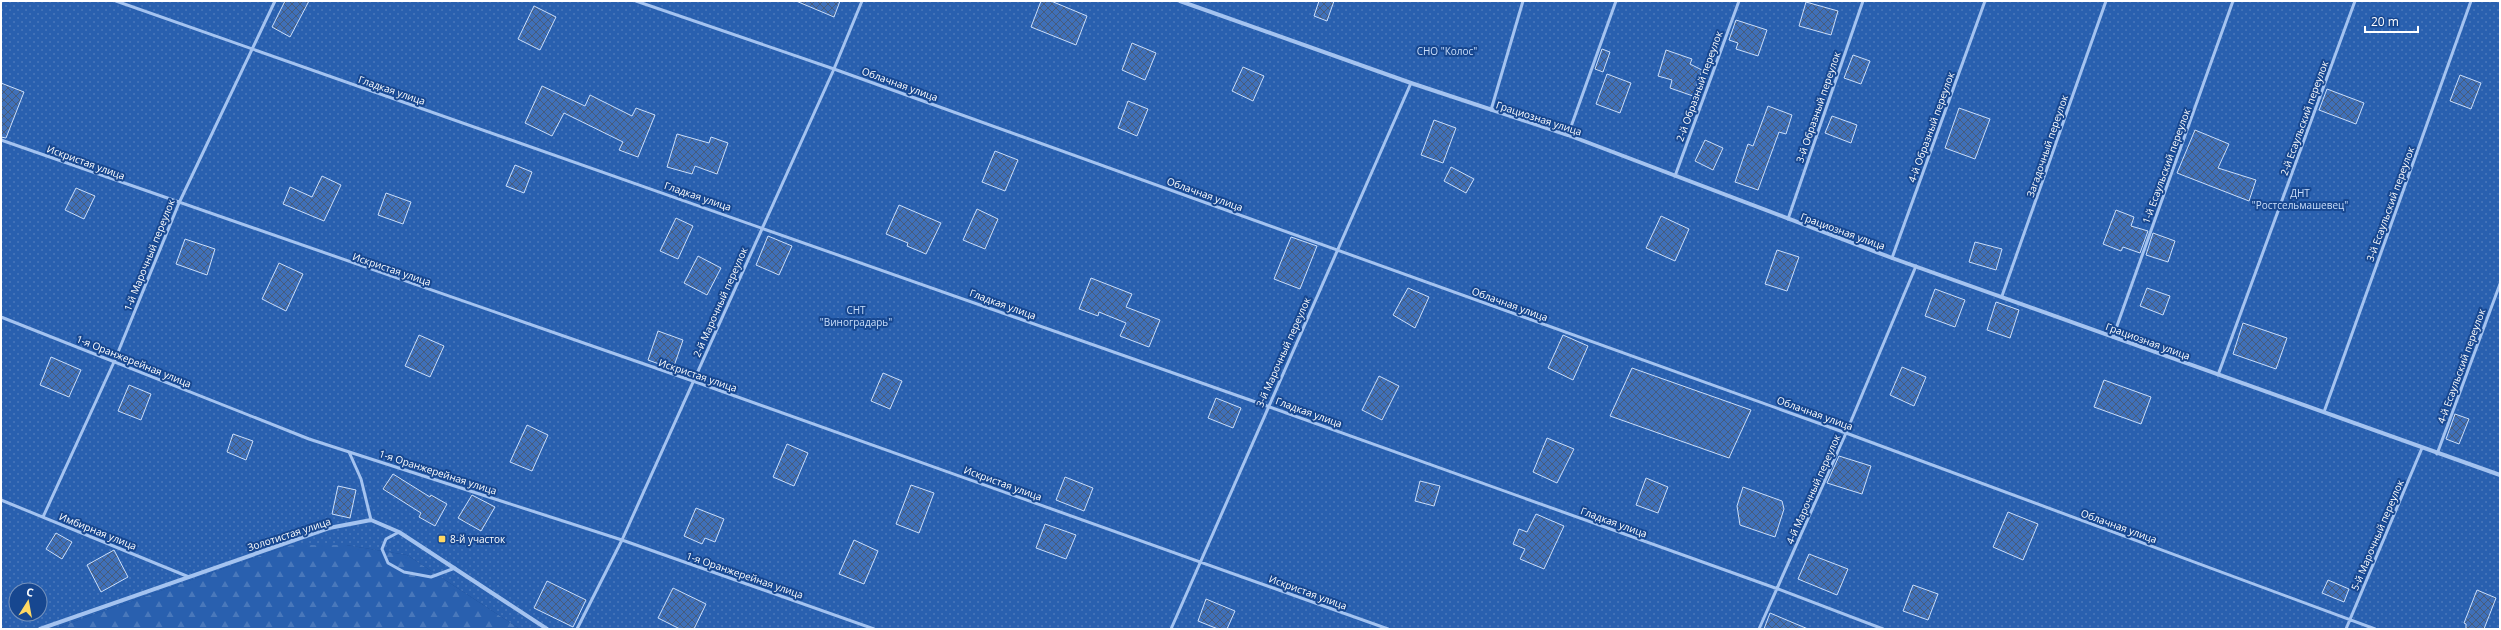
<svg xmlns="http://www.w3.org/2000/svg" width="2501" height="630" font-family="'Open Sans',sans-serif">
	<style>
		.forest { fill: url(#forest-firs) }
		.garden { fill: url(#garden-dots); fill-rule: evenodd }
		.building { fill: url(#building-cross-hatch); stroke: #cbdffb }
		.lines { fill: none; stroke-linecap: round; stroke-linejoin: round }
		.lane { stroke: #a4c3f0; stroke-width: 3 }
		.street { stroke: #a4c3f0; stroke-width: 4 }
		.poi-dot { fill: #ffd863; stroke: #174790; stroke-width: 1.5 }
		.labels { text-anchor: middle; stroke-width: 4; stroke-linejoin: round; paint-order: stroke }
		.park-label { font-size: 10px; fill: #cbdffb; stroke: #174790 }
		.street-label { font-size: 10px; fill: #fff; stroke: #174790 }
		.poi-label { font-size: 10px; fill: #fff; stroke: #174790; text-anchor: start }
	</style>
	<defs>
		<pattern id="forest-firs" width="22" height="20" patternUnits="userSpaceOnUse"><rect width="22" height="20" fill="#2960af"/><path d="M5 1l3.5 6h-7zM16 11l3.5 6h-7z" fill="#4978bb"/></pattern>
		<pattern id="garden-dots" width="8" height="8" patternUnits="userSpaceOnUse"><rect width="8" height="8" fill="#2960af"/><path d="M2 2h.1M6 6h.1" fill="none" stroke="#4978bb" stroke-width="1.8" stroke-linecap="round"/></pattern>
		<pattern id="building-cross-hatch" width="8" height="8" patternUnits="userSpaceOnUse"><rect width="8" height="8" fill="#3f70b9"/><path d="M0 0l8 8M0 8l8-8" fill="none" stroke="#465c7d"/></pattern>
	</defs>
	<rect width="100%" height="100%" fill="#174790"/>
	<path class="forest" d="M 290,545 L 346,545 L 407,555 L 520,629 L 53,629 Z"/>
	<path class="garden" d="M 1,1 L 2500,1 L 2500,629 L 520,629 L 407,555 L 346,545 L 290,545 L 53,629 L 1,629 ZM 16,590 L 40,590 L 40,614 L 16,614 Z"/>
	<path class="building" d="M 285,1 L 309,1 L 290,37 L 272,27 Z
		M 796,1 L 840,1 L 834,17 Z
		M 1041,1 L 1051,1 L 1087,16 L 1076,45 L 1031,27 Z
		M 1319,1 L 1334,1 L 1327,21 L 1314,16 Z
		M 1806,2 L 1838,11 L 1831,35 L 1799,26 Z
		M 534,6 L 556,17 L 540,50 L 518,39 Z
		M 1736,20 L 1767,30 L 1758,56 L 1736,49 L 1738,43 L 1729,40 Z
		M 1132,43 L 1156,53 L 1145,80 L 1122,70 Z
		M 1602,49 L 1610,52 L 1603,72 L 1595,69 Z
		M 1666,50 L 1692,59 L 1690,64 L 1702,70 L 1693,96 L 1670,88 L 1672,80 L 1658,76 Z
		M 1853,55 L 1870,61 L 1861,84 L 1844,78 Z
		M 1243,67 L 1264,76 L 1253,101 L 1232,91 Z
		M 1607,74 L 1631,83 L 1620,113 L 1596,104 Z
		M 2460,75 L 2481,83 L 2471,109 L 2450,101 Z
		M 1,83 L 24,92 L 6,138 L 1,137 Z
		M 542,86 L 585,106 L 590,95 L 632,116 L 636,108 L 655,115 L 638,157 L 619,150 L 623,142 L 564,113 L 552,136 L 525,123 Z
		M 2327,89 L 2364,103 L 2356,124 L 2319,110 Z
		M 1128,101 L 1148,109 L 1137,136 L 1118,128 Z
		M 1768,106 L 1792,115 L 1786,134 L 1779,132 L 1758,190 L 1735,182 L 1748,144 L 1753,146 Z
		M 1959,108 L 1990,119 L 1975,159 L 1945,148 Z
		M 1832,116 L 1857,125 L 1851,143 L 1825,133 Z
		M 1434,120 L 1456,128 L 1443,163 L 1421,155 Z
		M 2195,130 L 2229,144 L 2218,168 L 2256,180 L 2249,201 L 2177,173 Z
		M 677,134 L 709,143 L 711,137 L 728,143 L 717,174 L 695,166 L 692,174 L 667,167 Z
		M 1705,140 L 1723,148 L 1713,170 L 1695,161 Z
		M 995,151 L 1018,160 L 1005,191 L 982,182 Z
		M 515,165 L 532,172 L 524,193 L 506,186 Z
		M 1451,167 L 1474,179 L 1466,193 L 1444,181 Z
		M 322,176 L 341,185 L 324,221 L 283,204 L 290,187 L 312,197 Z
		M 76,188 L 95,196 L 84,219 L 65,210 Z
		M 386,193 L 411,202 L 403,224 L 378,215 Z
		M 899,205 L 941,223 L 926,254 L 907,246 L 908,243 L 886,234 Z
		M 977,209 L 998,219 L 985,249 L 963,240 Z
		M 2116,210 L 2134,217 L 2131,226 L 2148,231 L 2140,253 L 2123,247 L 2121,251 L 2103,244 Z
		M 1661,216 L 1689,229 L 1675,261 L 1646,248 Z
		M 676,218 L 693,226 L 678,259 L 660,251 Z
		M 2153,233 L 2175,241 L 2168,262 L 2146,255 Z
		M 768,236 L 792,246 L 779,275 L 756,265 Z
		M 1291,237 L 1317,246 L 1300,289 L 1274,279 Z
		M 185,239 L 215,249 L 207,275 L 176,264 Z
		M 1975,242 L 2002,249 L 1996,270 L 1969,262 Z
		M 1777,250 L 1799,257 L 1787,291 L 1765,284 Z
		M 698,256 L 721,268 L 707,295 L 684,283 Z
		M 279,263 L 303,274 L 286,311 L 262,299 Z
		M 1091,278 L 1132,294 L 1126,307 L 1160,320 L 1149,347 L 1120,336 L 1126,323 L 1099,312 L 1098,316 L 1079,309 Z
		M 1408,288 L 1429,297 L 1415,328 L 1393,315 Z
		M 2147,288 L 2170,296 L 2163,315 L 2140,306 Z
		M 1935,289 L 1965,300 L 1955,327 L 1925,316 Z
		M 1996,302 L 2019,310 L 2010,338 L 1987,330 Z
		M 2243,323 L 2287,338 L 2276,369 L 2233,354 Z
		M 658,331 L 683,340 L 673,369 L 648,360 Z
		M 419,335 L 444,346 L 430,377 L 405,366 Z
		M 1563,335 L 1588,346 L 1573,380 L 1548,368 Z
		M 51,357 L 81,370 L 69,397 L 40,385 Z
		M 1902,367 L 1926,377 L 1914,406 L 1890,395 Z
		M 1632,368 L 1751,410 L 1729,458 L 1610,416 Z
		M 883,373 L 902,381 L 890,409 L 871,401 Z
		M 1379,376 L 1399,386 L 1382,420 L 1362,410 Z
		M 2104,380 L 2151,397 L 2141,424 L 2094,407 Z
		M 129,385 L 151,394 L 141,420 L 118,411 Z
		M 1216,398 L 1241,408 L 1233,428 L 1208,418 Z
		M 2455,414 L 2469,419 L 2459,444 L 2446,439 Z
		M 527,425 L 548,435 L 532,471 L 510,462 Z
		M 233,434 L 253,441 L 246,460 L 227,452 Z
		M 1547,438 L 1574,449 L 1557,483 L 1533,472 Z
		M 787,444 L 808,453 L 794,486 L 773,477 Z
		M 1829,453 L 1833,454 L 1821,481 L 1820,481 Z
		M 1839,456 L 1871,466 L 1862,494 L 1827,483 Z
		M 393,474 L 430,497 L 431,495 L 447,504 L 435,526 L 419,517 L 421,513 L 383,489 Z
		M 1065,477 L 1093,488 L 1084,511 L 1056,500 Z
		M 1646,478 L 1668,487 L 1658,513 L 1636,505 Z
		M 1420,481 L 1440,486 L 1434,506 L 1415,501 Z
		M 911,485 L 934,493 L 919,533 L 896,524 Z
		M 338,486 L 356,490 L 350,518 L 332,514 Z
		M 1743,487 L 1782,501 L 1784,509 L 1775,537 L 1740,525 L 1737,506 Z
		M 472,495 L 495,507 L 481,531 L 458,518 Z
		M 696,508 L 724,519 L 715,542 L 705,538 L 702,544 L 684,536 Z
		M 2008,512 L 2038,524 L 2023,560 L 1993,547 Z
		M 1536,514 L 1564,526 L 1544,569 L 1520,559 L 1525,549 L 1513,544 L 1519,529 L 1527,532 Z
		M 1045,524 L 1076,535 L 1066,559 L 1036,548 Z
		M 56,533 L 72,542 L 62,559 L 46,549 Z
		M 854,540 L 878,551 L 864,584 L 839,574 Z
		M 114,550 L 128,577 L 101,592 L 87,565 Z
		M 1809,554 L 1848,569 L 1837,595 L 1798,579 Z
		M 2328,580 L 2349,589 L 2344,602 L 2322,593 Z
		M 547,581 L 586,600 L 573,627 L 534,608 Z
		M 1913,585 L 1938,594 L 1928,620 L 1903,611 Z
		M 673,588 L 706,604 L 694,629 L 680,629 L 658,618 Z
		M 2477,590 L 2496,598 L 2484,629 L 2466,629 L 2466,624 L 2464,623 Z
		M 1206,599 L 1235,611 L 1227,629 L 1218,629 L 1198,621 Z
		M 1770,613 L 1808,629 L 1764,629 Z"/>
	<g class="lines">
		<path class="lane" d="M 116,1 L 1267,406 L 1778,589 L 1883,629
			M 636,1 L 834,69 L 1846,433 L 2375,629
			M 1491,110 L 1523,1
			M 1568,135 L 1616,1
			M 1,140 L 693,381 L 1388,629
			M 1675,176 L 1739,1
			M 1788,219 L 1863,1
			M 1892,258 L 1985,1
			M 2002,296 L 2106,1
			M 1,317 L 309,439 L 622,540 L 874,629
			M 2113,337 L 2233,1
			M 2218,375 L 2355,1
			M 2324,412 L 2471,1
			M 349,452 L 361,479 L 371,520
			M 2437,454 L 2500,284
			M 1,500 L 189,577
			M 43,517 L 114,362 L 179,203 L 275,1
			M 399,532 L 386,539 L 382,549 L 388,563 L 404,572 L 431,577 L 455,568
			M 577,629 L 622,540 L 834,69 L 862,1
			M 1171,629 L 1411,83
			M 1759,629 L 1846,433 L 1916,266
			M 2346,629 L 2422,448"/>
		<path class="street" d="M 1180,1 L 1411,83 L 1568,135 L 1892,258 L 2500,475
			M 40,629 L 329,528 L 371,520 L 399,532 L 547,629"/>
	</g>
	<rect class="poi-dot" x="438" y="535" width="8" height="8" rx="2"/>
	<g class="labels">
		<g class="park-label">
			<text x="1447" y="55">СНО "Колос"</text>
			<text x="2300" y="197">ДНТ<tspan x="2300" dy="12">"Ростсельмашевец"</tspan></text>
			<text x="856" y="314">СНТ<tspan x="856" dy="12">"Виноградарь"</tspan></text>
		</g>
		<g class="street-label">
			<text transform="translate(900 84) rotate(20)" y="4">Облачная улица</text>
			<text transform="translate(1699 86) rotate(-70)" y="4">2-й Образный переулок</text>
			<text transform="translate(392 90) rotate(19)" y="4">Гладкая улица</text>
			<text transform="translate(1818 107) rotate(-71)" y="4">3-й Образный переулок</text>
			<text transform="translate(1539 118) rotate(18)" y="4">Грациозная улица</text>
			<text transform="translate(2304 118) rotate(-70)" y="4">2-й Есаульский переулок</text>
			<text transform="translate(1931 127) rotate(-70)" y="4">4-й Образный переулок</text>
			<text transform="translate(2047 146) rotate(-71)" y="4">Загадочный переулок</text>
			<text transform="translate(86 162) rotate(20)" y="4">Искристая улица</text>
			<text transform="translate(2166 166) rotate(-70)" y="4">1-й Есаульский переулок</text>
			<text transform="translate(1205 194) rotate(20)" y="4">Облачная улица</text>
			<text transform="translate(698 196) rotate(19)" y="4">Гладкая улица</text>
			<text transform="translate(2390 204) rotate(-70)" y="4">3-й Есаульский переулок</text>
			<text transform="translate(1843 231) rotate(20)" y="4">Грациозная улица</text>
			<text transform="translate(149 255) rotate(-68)" y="4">1-й Марочный переулок</text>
			<text transform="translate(392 269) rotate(19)" y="4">Искристая улица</text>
			<text transform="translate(720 302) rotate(-66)" y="4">2-й Марочный переулок</text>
			<text transform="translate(1003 304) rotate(20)" y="4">Гладкая улица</text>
			<text transform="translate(1510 304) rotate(20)" y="4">Облачная улица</text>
			<text transform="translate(2148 341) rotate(20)" y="4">Грациозная улица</text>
			<text transform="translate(1283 352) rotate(-66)" y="4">3-й Марочный переулок</text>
			<text transform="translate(134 361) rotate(22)" y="4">1-я Оранжерейная улица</text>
			<text transform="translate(2461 366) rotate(-70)" y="4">4-й Есаульский переулок</text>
			<text transform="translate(698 375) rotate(19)" y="4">Искристая улица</text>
			<text transform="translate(1309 412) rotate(20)" y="4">Гладкая улица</text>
			<text transform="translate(1815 413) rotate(20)" y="4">Облачная улица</text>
			<text transform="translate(438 472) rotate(18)" y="4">1-я Оранжерейная улица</text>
			<text transform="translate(1003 483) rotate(20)" y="4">Искристая улица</text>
			<text transform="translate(1813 489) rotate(-66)" y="4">4-й Марочный переулок</text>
			<text transform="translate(1614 522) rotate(20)" y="4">Гладкая улица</text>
			<text transform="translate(2119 526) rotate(20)" y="4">Облачная улица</text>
			<text transform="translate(98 531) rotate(22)" y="4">Имбирная улица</text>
			<text transform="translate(289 534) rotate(-18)" y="4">Золотистая улица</text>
			<text transform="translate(2377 535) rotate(-67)" y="4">5-й Марочный переулок</text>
			<text transform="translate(745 575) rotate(19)" y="4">1-я Оранжерейная улица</text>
			<text transform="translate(1308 592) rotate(20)" y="4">Искристая улица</text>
		</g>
		<g class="poi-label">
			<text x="450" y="543">8-й участок</text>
		</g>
	</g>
	<rect width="2501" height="630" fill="none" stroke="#ffffff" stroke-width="4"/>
	<g transform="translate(28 602) rotate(11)"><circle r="19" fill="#174790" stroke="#7491bc"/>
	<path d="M0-3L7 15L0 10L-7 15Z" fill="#ffd863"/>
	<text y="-6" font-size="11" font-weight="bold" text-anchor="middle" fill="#ffffff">С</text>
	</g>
	<path d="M2365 26v6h53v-6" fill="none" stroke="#ffffff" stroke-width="2"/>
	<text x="2371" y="26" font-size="12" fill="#ffffff" stroke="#174790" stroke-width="3" paint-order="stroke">20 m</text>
</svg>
